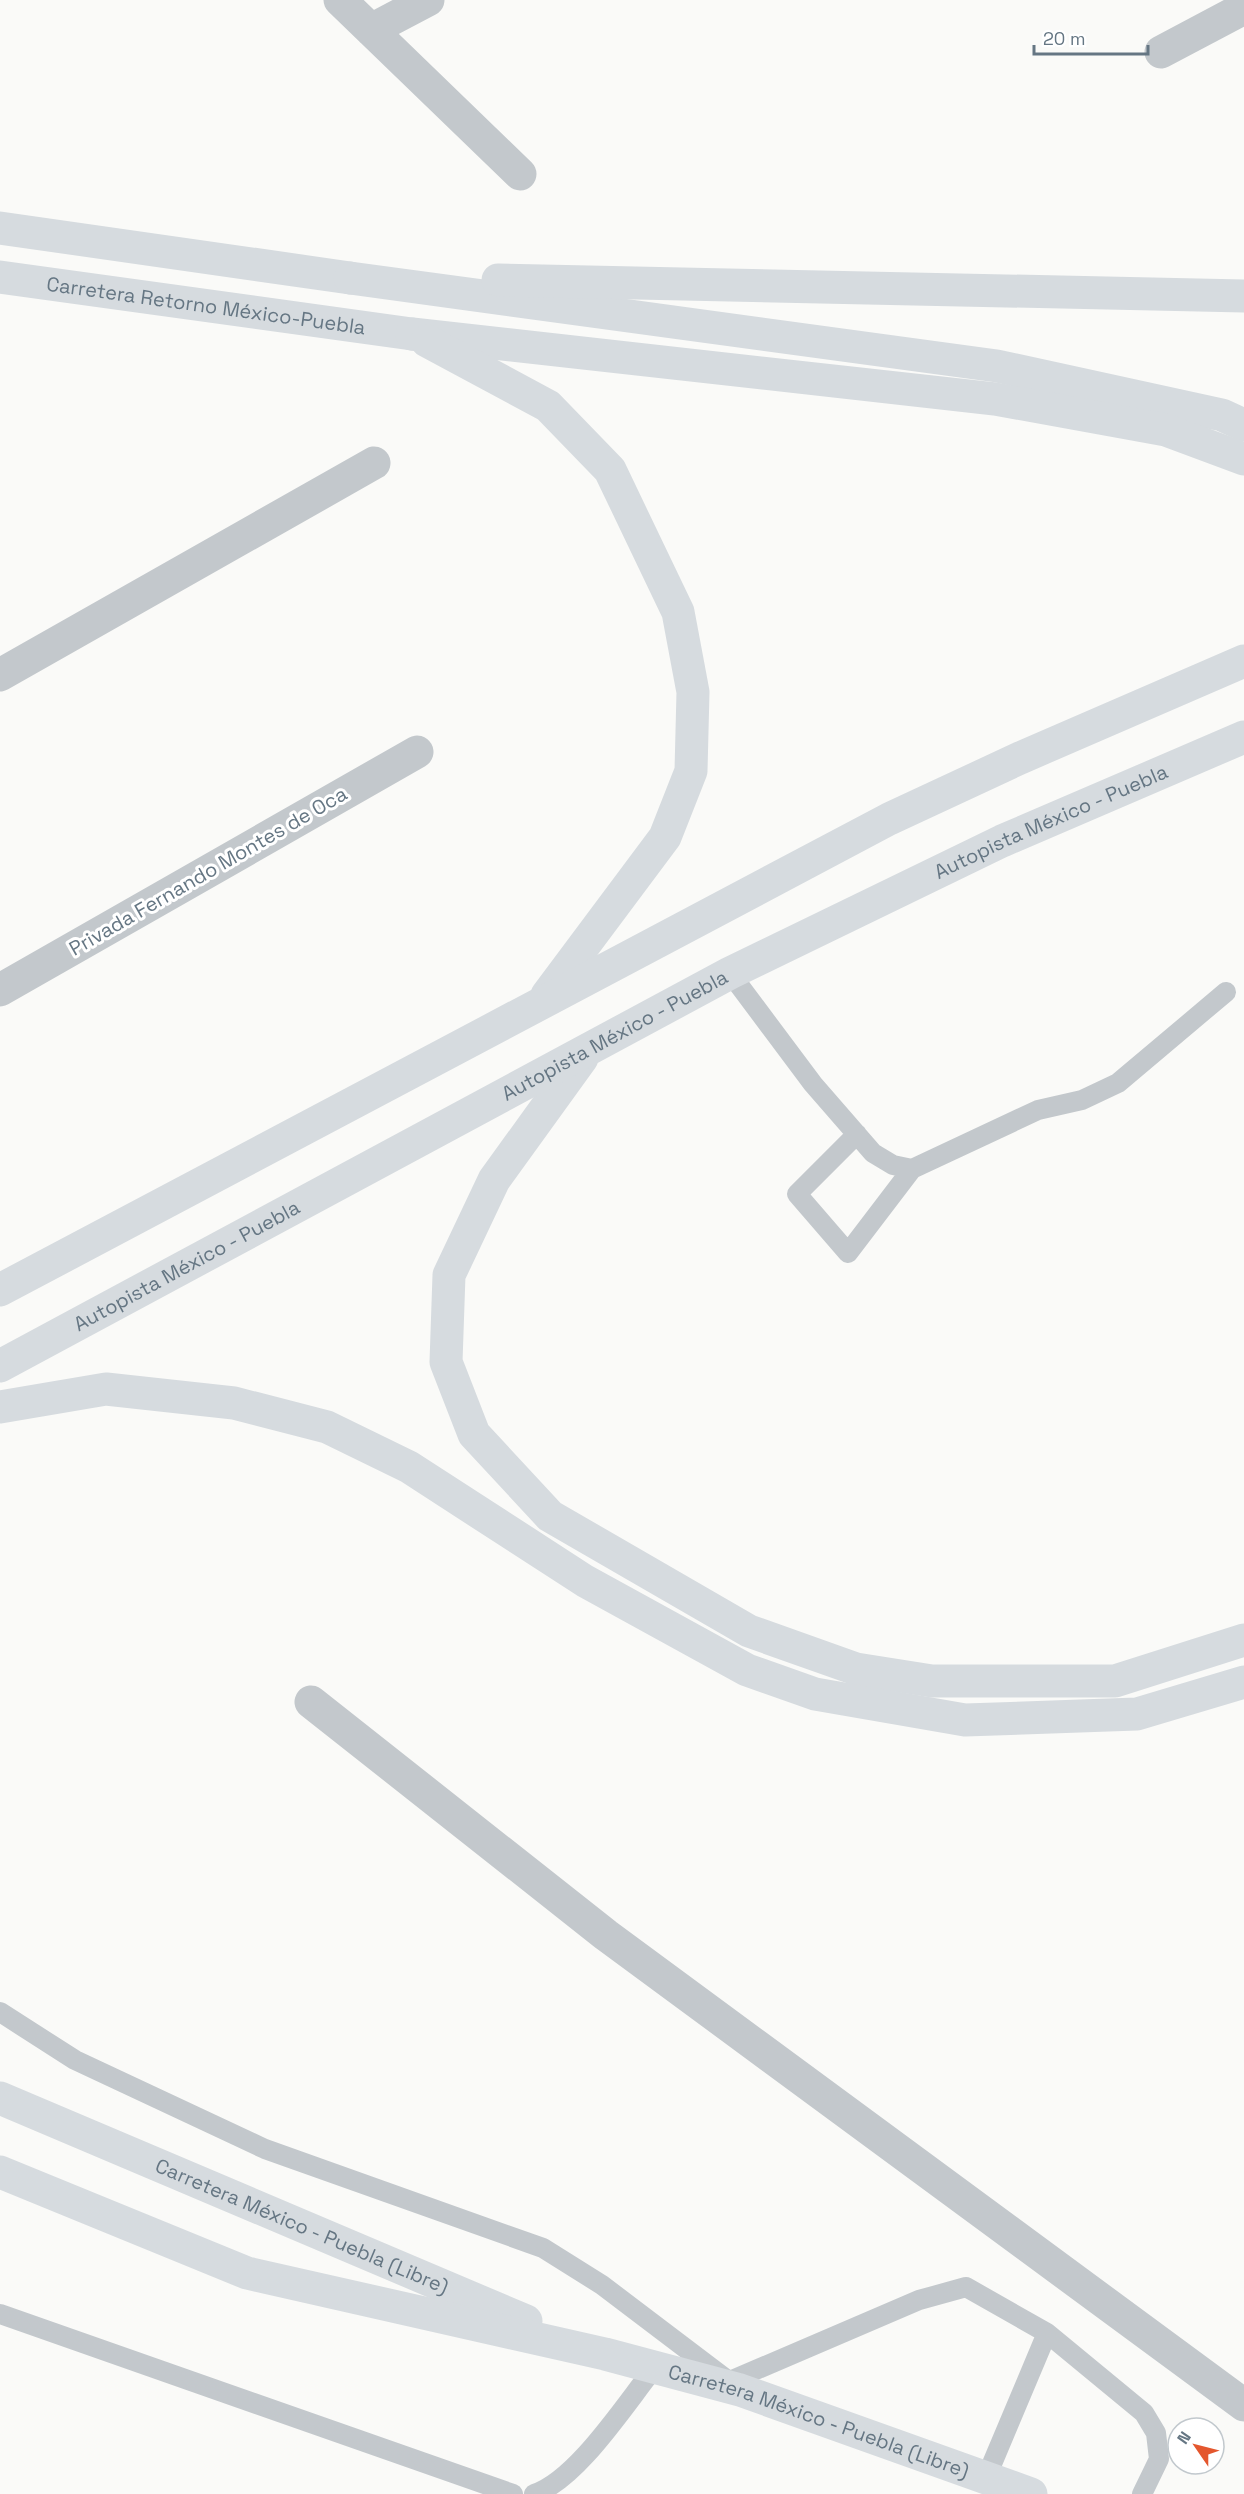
<svg xmlns="http://www.w3.org/2000/svg" width="1244" height="2494" font-family="'Space Grotesk',sans-serif">
	<style>
		.lines { fill: none; stroke-linecap: round; stroke-linejoin: round }
		.lane { stroke: #c3c8cc; stroke-width: 20 }
		.street { stroke: #c3c8cc; stroke-width: 33 }
		.primary { stroke: #d6dbdf; stroke-width: 33 }
		.highway { stroke: #d6dbdf; stroke-width: 33 }
		.labels { text-anchor: middle; stroke-width: 6; stroke-linejoin: round; paint-order: stroke }
		.street-label { font-size: 20px; fill: #657683; stroke: #fff }
	</style>
	<rect width="100%" height="100%" fill="#fafaf8"/>
	<g class="lines">
		<path class="lane" d="M 730,973 L 813,1084 L 873,1153 L 893,1165 L 912,1169 L 1038,1110 L 1082,1100 L 1118,1083 L 1226,992
			M 857,1134 L 797,1194 L 848,1253 L 912,1169
			M 0,2012 L 75,2060 L 265,2149 L 543,2248 L 602,2285 L 726,2379
			M 0,2314 L 513,2494
			M 730,2381 L 919,2300 L 966,2287 L 1047,2333 L 1144,2413 L 1156,2433 L 1159,2459 L 1142,2494
			M 986,2478 L 1047,2333
			M 534,2494 C 577,2480 626,2403 655,2367"/>
		<path class="street" d="M 340,0 L 520,174
			M 371,30 L 428,0
			M 1161,52 L 1244,8
			M 0,675 L 374,463
			M 0,990 L 417,752
			M 311,1702 L 606,1935 L 1244,2405"/>
		<g class="primary">
			<path d="M 0,228 L 350,278"/>
			<path id="s1" d="M 0,277 L 412,334"/>
			<path id="s2" d="M 0,2098 L 526,2321"/>
			<path id="s3" d="M 0,2172 L 247,2273 L 605,2354 L 740,2390 L 1031,2494"/>
		</g>
		<g class="highway">
			<path d="M 350,278 L 997,366 L 1222,415 L 1244,425"/>
			<path d="M 498,280 L 1244,296"/>
			<path d="M 412,334 L 995,399 L 1166,430 L 1244,459"/>
			<path d="M 427,341 L 548,406 L 610,470 L 678,612 L 693,692 L 691,771 L 665,837 L 547,995"/>
			<path d="M 582,1058 L 494,1180 L 449,1275 L 446,1362 L 474,1434 L 550,1516 L 749,1631 L 856,1669 L 932,1681 L 1115,1681 L 1244,1640"/>
			<path d="M 0,1290 L 889,819 L 1020,758 L 1244,661"/>
			<path id="s4" d="M 0,1366 L 730,973 L 1002,841 L 1244,737"/>
			<path d="M 0,1407 L 106,1389 L 234,1403 L 327,1427 L 409,1467 L 585,1581 L 747,1670 L 815,1694 L 965,1720 L 1137,1714 L 1244,1682"/>
		</g>
	</g>
	<g class="labels">
		<g class="street-label">
			<text dy="7" stroke="none"><textPath href="#s1" startOffset="208">Carretera Retorno México-Puebla</textPath></text>
			<text dy="7" stroke="none"><textPath href="#s4" startOffset="1184">Autopista México - Puebla</textPath></text>
			<text transform="translate(208 871) rotate(-30)" y="7">Privada Fernando Montes de Oca</text>
			<text dy="7" stroke="none"><textPath href="#s4" startOffset="698">Autopista México - Puebla</textPath></text>
			<text dy="7" stroke="none"><textPath href="#s4" startOffset="212">Autopista México - Puebla</textPath></text>
			<text dy="7" stroke="none"><textPath href="#s2" startOffset="328">Carretera México - Puebla (Libre)</textPath></text>
			<text dy="7" stroke="none"><textPath href="#s3" startOffset="858">Carretera México - Puebla (Libre)</textPath></text>
		</g>
	</g>
	<g transform="translate(1196 2446) rotate(305)"><circle r="28" fill="#ffffff" stroke="#c1c8cd" stroke-width="1.5"/>
	<path d="M0-4.5L10 22L0 15L-10 22Z" fill="#e4572e"/>
	<text y="-9" font-size="16" font-weight="bold" text-anchor="middle" fill="#657683">N</text>
	</g>
	<path d="M1034 45v9h114v-9" fill="none" stroke="#657683" stroke-width="3"/>
	<text x="1043" y="45" font-size="18" fill="#657683" stroke="#ffffff" stroke-width="4.5" paint-order="stroke">20 m</text>
</svg>
